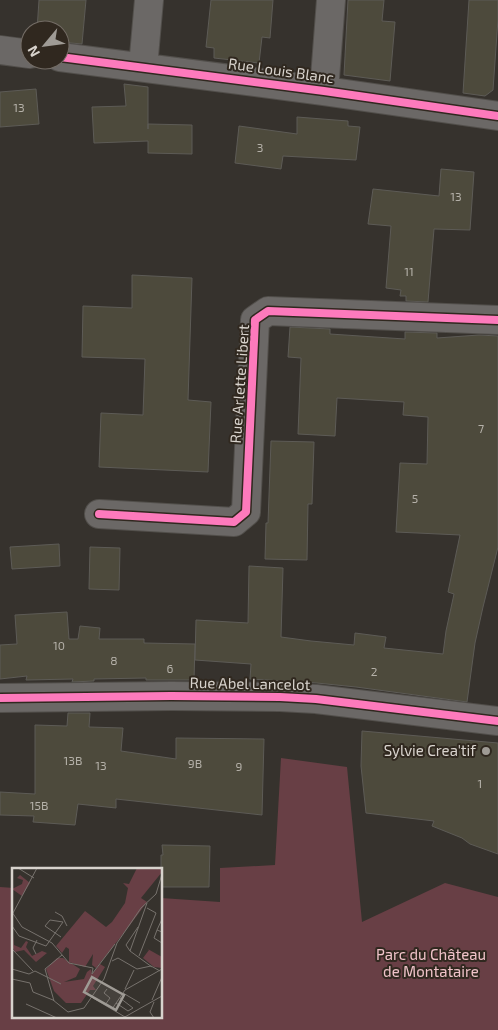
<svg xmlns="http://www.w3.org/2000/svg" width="498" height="1030" font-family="'Exo 2',sans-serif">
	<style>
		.green { fill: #683f45 }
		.building { fill: #4d4a3c; stroke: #5d5b56 }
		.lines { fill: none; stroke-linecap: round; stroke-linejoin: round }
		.minor-casing { stroke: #524f4b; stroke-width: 30 }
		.minor { stroke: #6b6866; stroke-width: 28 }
		.cycleway-casing { stroke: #30281f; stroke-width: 11 }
		.cycleway { stroke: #fd7abc; stroke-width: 8 }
		.poi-dot { fill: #9f9b95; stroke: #30281f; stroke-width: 2 }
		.labels { text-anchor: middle; stroke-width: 4; stroke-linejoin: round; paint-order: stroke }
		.number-label { font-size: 12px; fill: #b5b1a9 }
		.street-label { font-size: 15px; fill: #d8d3cd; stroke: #30281f }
		.poi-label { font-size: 15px; fill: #d8d3cd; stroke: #30281f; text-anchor: end }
		.park-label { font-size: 15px; fill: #f0c3c9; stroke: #30281f }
		.inset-road { fill: none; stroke: #77726d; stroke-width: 1 }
		.view { fill: #9f9b95; fill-opacity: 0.15; stroke: #9f9b95; stroke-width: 2.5 }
		.inset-edge { fill: none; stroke: #d8d3cd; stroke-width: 2.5 }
	</style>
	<rect width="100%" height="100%" fill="#36322d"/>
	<path class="green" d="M 281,758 L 347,767 L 362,922 L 445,883 L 498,897 L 498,1030 L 0,1030 L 0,887 L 14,888 L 14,1016 L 161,1016 L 161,898 L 220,902 L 220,868 L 275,865 Z"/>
	<path class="building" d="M 39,0 L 86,0 L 82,44 L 60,42 L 60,30 L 37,30 Z
		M 211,0 L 273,0 L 270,38 L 262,37 L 259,63 L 214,58 L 214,48 L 206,47 Z
		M 348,0 L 384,0 L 382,21 L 395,22 L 390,81 L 344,75 Z
		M 469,0 L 498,0 L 498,19 L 493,90 L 485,96 L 463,93 Z
		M 124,84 L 148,87 L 148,129 L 148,124 L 192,125 L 192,154 L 148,153 L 148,141 L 94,143 L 92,107 L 126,106 Z
		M 36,89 L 39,124 L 0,127 L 0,92 Z
		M 297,117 L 348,121 L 348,126 L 360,127 L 356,160 L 283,156 L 281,169 L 235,163 L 239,126 L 297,134 Z
		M 441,169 L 474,172 L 470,230 L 434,229 L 428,302 L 406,301 L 406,296 L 400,296 L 401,290 L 386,288 L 391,226 L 368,224 L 373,189 L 439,196 Z
		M 132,275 L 192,278 L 188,400 L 211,402 L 208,472 L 99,467 L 101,413 L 143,415 L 145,359 L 82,357 L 83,306 L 132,308 Z
		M 290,327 L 330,329 L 330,334 L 405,339 L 405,332 L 437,333 L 437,338 L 479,335 L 498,336 L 498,547 L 483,607 L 475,643 L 467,702 L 356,687 L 317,683 L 250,679 L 251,664 L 195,660 L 196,620 L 248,623 L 249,566 L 283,568 L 281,637 L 311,641 L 354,645 L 355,633 L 386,637 L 384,648 L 443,654 L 446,631 L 454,594 L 448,592 L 460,535 L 396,532 L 400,463 L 427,464 L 428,417 L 403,415 L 404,402 L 337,398 L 335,436 L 298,434 L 301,358 L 288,357 Z
		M 271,441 L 314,442 L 312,504 L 308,504 L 307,560 L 265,559 L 266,523 L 268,523 Z
		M 59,544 L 60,566 L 12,569 L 10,547 Z
		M 90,547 L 120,548 L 119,590 L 89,589 Z
		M 67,612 L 69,639 L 78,639 L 80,626 L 100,628 L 99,639 L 144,639 L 144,643 L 195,644 L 194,680 L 146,680 L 146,678 L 94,679 L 94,681 L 72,682 L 73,679 L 26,680 L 27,676 L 0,679 L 0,645 L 17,644 L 15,615 Z
		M 68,713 L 90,713 L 89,727 L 123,728 L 121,751 L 176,759 L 176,738 L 264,739 L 262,815 L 116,799 L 116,808 L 78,804 L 75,825 L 33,822 L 34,816 L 0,815 L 0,792 L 35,794 L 35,725 L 67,726 Z
		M 362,731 L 498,743 L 498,854 L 470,844 L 462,838 L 432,826 L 434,821 L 366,813 L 361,766 Z
		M 162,845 L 210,846 L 209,887 L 161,887 L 161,855 L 163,855 Z"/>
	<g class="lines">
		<g class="minor-casing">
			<path id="minor" d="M 0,50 L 30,54
				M 60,57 L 324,91 L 498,116
				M 143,67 L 149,0
				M 324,91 L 331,0
				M 99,514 L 234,522 L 246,512 L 255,320 L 268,311 L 498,320
				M 0,698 L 171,696 L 280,697 L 316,699 L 498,721"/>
		</g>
		<use href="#minor" class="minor"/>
		<g class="cycleway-casing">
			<path id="cycleway" d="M 60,57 L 324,91 L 498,116
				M 99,514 L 234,522 L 246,512 L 255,320 L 268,311 L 498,320
				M 0,698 L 171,696 L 280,697 L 316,699 L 498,721"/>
		</g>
		<use href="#cycleway" class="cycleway"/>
	</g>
	<circle class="poi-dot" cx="486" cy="751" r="5"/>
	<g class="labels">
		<g class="number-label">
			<text x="19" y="112">13</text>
			<text x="260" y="152">3</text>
			<text x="456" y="201">13</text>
			<text x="409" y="276">11</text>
			<text x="481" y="433">7</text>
			<text x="415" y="503">5</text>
			<text x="59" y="650">10</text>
			<text x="114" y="665">8</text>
			<text x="170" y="673">6</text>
			<text x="374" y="676">2</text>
			<text x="73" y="765">13B</text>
			<text x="195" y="768">9B</text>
			<text x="101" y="770">13</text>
			<text x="239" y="771">9</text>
			<text x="480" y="788">1</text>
			<text x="39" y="810">15B</text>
		</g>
		<g class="street-label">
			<text transform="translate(281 71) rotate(8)" y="5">Rue Louis Blanc</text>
			<text transform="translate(240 384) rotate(-86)" y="5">Rue Arlette Libert</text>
			<text transform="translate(250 684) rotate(1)" y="5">Rue Abel Lancelot</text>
		</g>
		<g class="poi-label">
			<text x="476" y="756">Sylvie Crea'tif</text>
		</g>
		<g class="park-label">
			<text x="431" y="960">Parc du Château<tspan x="431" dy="17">de Montataire</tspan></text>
		</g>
	</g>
	<g transform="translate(12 868)">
		<rect width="150" height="150" fill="#36322d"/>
		<path d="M 125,0 L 150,0 L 150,4 L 129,30 L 135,34 L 118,57 L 84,100 L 80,97 L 81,86 L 73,99 L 57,94 L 57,81 L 54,79 L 50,85 L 44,78 L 73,43 L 94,59 L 100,54 L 113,35 L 116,20 L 111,15 L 117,16 ZM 8,7 L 18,15 L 10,28 L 0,21 L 10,16 L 11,12 L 5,10 ZM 2,67 L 2,77 L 9,80 L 14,73 L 16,74 L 14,79 L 20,88 L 30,83 L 35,85 L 24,94 L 12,82 L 3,84 L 1,80 ZM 134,80 L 150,89 L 150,100 L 142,99 L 131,90 L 137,82 ZM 45,90 L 51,90 L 68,101 L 64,109 L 52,114 L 72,111 L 75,104 L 79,101 L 80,106 L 88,96 L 93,99 L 81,118 L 84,122 L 78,122 L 69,135 L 54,135 L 42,123 L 34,101 Z" fill="#683f45"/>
		<path class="inset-road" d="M 6,0 L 22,10M 135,35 L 118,83 L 140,99M 0,44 L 10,59 L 40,75 L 57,95 L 81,100 L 80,106 L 103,76M 43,44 L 50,48 L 55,58M 1,45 L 25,0M 150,51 L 145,62 L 150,64M 0,58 L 7,68 L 34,78 L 51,54M 0,58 L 0,81 L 21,103M 145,62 L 142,70 L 150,75M 49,69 L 33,58 L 38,52 L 51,54M 118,83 L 114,77 L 126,59M 24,86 L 21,80 L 25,72M 127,88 L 144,45 L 135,40M 100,93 L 106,90 L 125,101 L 139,98 L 148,103M 0,101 L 17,106 L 23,103 L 49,116M 0,111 L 18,115M 18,115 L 21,124 L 41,132 L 56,144 L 72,140 L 92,111 L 105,75 L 129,40 L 144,26 L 150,6M 113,121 L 122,102M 111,125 L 128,135M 81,130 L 113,149M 140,132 L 150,109M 42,133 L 33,101 L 50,87M 142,134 L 138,144 L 142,150M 104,135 L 116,143 L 121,140 L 108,130M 14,136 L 45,150M 93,137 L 98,130 L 92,125 L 95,121M 100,141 L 113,122 L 150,101M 111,150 L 150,128"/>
		<path class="view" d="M 80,109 L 112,127 L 104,142 L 72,124 Z"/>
		<rect width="150" height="150" class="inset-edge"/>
	</g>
	<g transform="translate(45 45) rotate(241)"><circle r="24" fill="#30281f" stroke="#736c65"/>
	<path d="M0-4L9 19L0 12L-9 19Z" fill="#9f9b95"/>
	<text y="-8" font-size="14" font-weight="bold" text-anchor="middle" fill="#d8d3cd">N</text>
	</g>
</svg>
